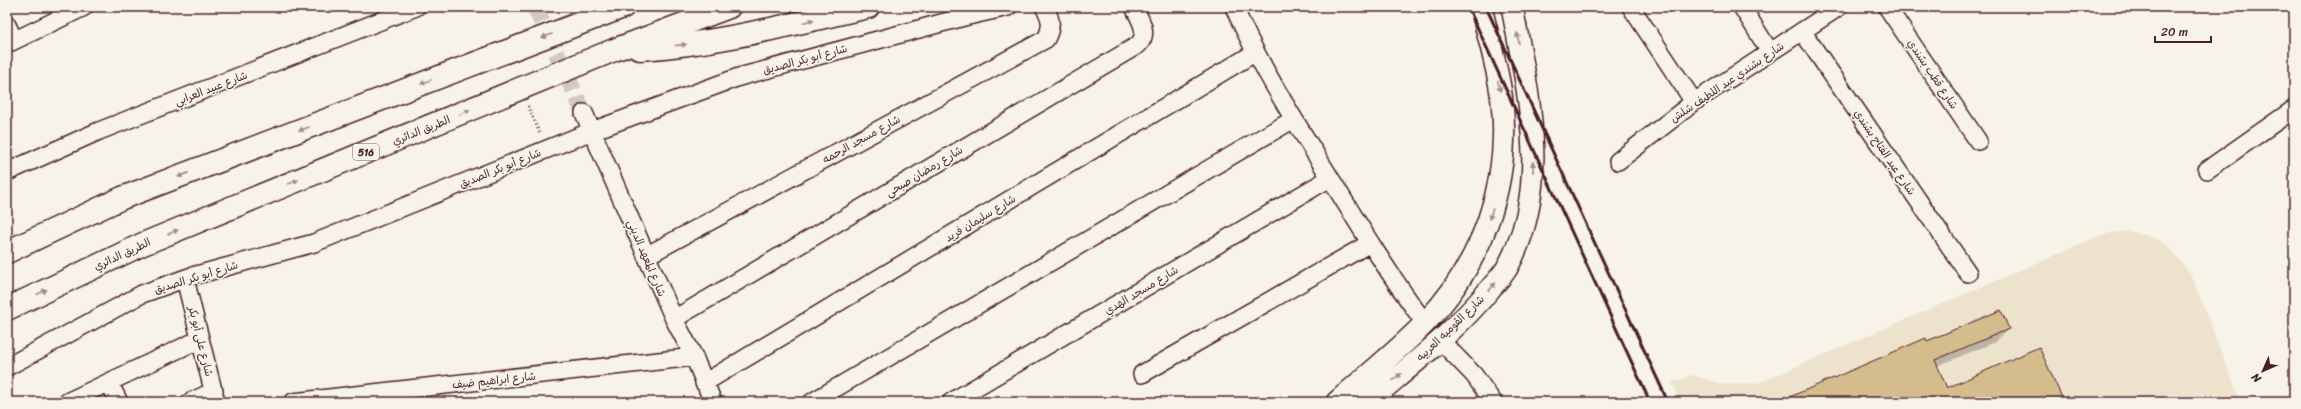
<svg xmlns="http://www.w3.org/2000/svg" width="2301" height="409" font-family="Sriracha,'Playpen Sans Arabic',sans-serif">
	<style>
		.built { fill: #ede2cc }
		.shadow { fill: #0003 }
		.building { fill: #d5bc8c; stroke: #4a1f2b }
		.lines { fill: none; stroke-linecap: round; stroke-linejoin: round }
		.minor-tunnel { stroke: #d4c9c2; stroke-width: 17; stroke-dasharray: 17 8; stroke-linecap: butt }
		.minor-casing { stroke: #4a1f2b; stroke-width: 20 }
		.tertiary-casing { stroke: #4a1f2b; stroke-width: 24 }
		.motorway-casing { stroke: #4a1f2b; stroke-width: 25 }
		.path { stroke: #4a1f2b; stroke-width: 2.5; stroke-dasharray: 1 3; stroke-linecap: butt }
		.minor { stroke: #f7f3e8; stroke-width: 17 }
		.tertiary { stroke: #f7f3e8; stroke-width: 21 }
		.motorway { stroke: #f7f3e8; stroke-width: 22 }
		.rail { stroke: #4a1f2b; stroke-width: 3 }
		.oneway { fill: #a0898a }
		.labels { text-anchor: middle; stroke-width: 3.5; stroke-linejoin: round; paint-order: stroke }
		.shield { fill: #f7f3e8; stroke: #7e5f64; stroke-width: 1 }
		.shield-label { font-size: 10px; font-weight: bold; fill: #4a1f2b }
		.street-label { font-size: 11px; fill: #4a1f2b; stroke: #f7f3e8 }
	</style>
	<rect width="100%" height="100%" fill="#f7f3e8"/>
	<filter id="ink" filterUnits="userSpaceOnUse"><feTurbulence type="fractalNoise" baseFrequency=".025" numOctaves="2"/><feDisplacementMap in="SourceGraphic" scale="8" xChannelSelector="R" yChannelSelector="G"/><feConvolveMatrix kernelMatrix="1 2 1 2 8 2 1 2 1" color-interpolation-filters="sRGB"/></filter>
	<g filter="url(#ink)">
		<path class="built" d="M 2127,231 L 2144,234 L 2165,243 L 2190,273 L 2241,402 L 1681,402 L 1672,383 L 1693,375 L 1722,384 L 1758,383 L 2104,234 Z"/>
		<path class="shadow" d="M 2008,329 L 1995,342 L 1937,366 L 1946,389 L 2063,402 L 1787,402 L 1927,343 Z"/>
		<path class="building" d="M 2001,310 L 2009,329 L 1935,360 L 1947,388 L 2039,347 L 2064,402 L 1778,402 L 1926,338 L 1927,341 Z"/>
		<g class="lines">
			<path class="minor-tunnel" d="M 535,7 L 584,113"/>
			<g class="minor-casing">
				<path id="minor" d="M 1234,7 C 1258,62 1290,113 1321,163 C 1354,217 1387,272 1425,323
					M 1631,7 L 1694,102
					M 1742,7 L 1770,52
					M 1887,7 L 1978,141
					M 7,25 L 14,40
					M 1802,31 L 1968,273
					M 7,44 L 84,7
					M 584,113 L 674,319 L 694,357 L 713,402
					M 1618,161 L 1694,102 L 1839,7
					M 2207,170 L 2294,109
					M 7,172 L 99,131 L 416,7
					M 646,256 L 1046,39 C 1052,27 1052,19 1044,7
					M 185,279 L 216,402
					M 674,319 L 1138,45 C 1150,33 1140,20 1134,7
					M 1440,340 L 1474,375 L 1493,402
					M 7,367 L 142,294 L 189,277 L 314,243 L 592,131 L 739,77 L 964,17 L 1008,7
					M 1142,374 L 1370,243
					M 109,382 L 119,402
					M 704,383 L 1256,52
					M 67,402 L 200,339
					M 190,402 L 214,391
					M 293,402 L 694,357
					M 812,402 L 1294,119
					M 951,402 L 1330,178"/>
			</g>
			<g class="tertiary-casing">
				<path id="tertiary" d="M 1337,402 C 1366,376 1398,351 1425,323 C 1482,264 1511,183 1502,102 C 1499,70 1488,38 1481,7
					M 1368,402 C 1410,366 1455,332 1490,289 C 1496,282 1503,275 1507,268 C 1552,187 1528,92 1512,7"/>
			</g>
			<g class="motorway-casing">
				<path id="motorway" d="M 640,49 C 717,44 792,24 868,7
					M 7,252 L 122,198 L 623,7
					M 7,309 L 143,244 L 614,50 L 729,7"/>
			</g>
			<path class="path" d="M 528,106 L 540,134"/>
			<use href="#minor" class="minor"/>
			<use href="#tertiary" class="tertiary"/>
			<use href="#motorway" class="motorway"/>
			<path class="rail" d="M 1468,7 L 1650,402
				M 1486,7 L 1668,402"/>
		</g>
		<defs><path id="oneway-solid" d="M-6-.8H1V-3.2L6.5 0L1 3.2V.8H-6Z"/></defs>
		<g class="oneway">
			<use href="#oneway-solid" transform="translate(809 21) rotate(-13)"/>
			<use href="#oneway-solid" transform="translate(547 36) rotate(159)"/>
			<use href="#oneway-solid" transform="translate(1518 38) rotate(-101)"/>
			<use href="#oneway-solid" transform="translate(681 45) rotate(-6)"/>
			<use href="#oneway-solid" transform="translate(426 82) rotate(159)"/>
			<use href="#oneway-solid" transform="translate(1499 86) rotate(77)"/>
			<use href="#oneway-solid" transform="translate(465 112) rotate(-22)"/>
			<use href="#oneway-solid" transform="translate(304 129) rotate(159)"/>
			<use href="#oneway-solid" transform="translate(1533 167) rotate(-91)"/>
			<use href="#oneway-solid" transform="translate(183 175) rotate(159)"/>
			<use href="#oneway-solid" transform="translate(293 182) rotate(-22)"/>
			<use href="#oneway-solid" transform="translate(1491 214) rotate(109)"/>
			<use href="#oneway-solid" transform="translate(173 232) rotate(-22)"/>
			<use href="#oneway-solid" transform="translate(1492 287) rotate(-51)"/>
			<use href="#oneway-solid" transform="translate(42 292) rotate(-26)"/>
			<use href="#oneway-solid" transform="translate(1397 377) rotate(-41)"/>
		</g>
	</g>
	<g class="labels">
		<rect class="shield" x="353" y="144" width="26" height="16" rx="3"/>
		<g class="shield-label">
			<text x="366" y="156">516</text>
		</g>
		<g class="street-label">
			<text transform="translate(805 59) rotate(-15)" y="4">شارع أبو بكر الصديق</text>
			<text transform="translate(1933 74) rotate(56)" y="4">شارع قطب بشندي</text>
			<text transform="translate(1727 82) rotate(-34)" y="4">شارع بشندي عبد اللطيف شلش</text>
			<text transform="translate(211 88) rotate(-21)" y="4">شارع عبيد العرابي</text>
			<text transform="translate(421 130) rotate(-22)" y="4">الطريق الدائري</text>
			<text transform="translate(861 139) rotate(-29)" y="4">شارع مسجد الرحمه</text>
			<text transform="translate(1885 152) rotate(56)" y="4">شارع عبد الفتاح بشندي</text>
			<text transform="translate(500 168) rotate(-22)" y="4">شارع أبو بكر الصديق</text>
			<text transform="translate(924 171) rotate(-31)" y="4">شارع رمضان صبحى</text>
			<text transform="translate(980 218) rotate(-31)" y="4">شارع سليمان فريد</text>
			<text transform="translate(122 254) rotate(-25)" y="4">الطريق الدائري</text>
			<text transform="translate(647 258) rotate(67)" y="4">شارع المعهد الديني</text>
			<text transform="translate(196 277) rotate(-17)" y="4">شارع أبو بكر الصديق</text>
			<text transform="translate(1141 290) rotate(-31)" y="4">شارع مسجد الهدي</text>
			<text transform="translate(1450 328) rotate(-44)" y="4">شارع القوميه العربيه</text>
			<text transform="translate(201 341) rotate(76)" y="4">شارع على أبو بكر</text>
			<text transform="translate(494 380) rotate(-6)" y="4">شارع ابراهيم ضيف</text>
		</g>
	</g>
	<rect width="2301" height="409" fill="none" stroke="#f7f3e8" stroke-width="24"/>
	<rect x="12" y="12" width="2277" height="385" fill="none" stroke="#4a1f2b" stroke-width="1.5" filter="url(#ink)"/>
	<g transform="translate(2263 371) rotate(225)" stroke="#f7f3e8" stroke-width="3" paint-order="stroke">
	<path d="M0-3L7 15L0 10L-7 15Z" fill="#4a1f2b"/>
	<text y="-6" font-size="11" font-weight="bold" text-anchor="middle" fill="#4a1f2b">N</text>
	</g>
	<path d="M2155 36v6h56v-6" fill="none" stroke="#4a1f2b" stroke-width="2"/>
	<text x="2161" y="36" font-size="12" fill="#4a1f2b" stroke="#f7f3e8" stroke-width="3" paint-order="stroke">20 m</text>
</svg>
